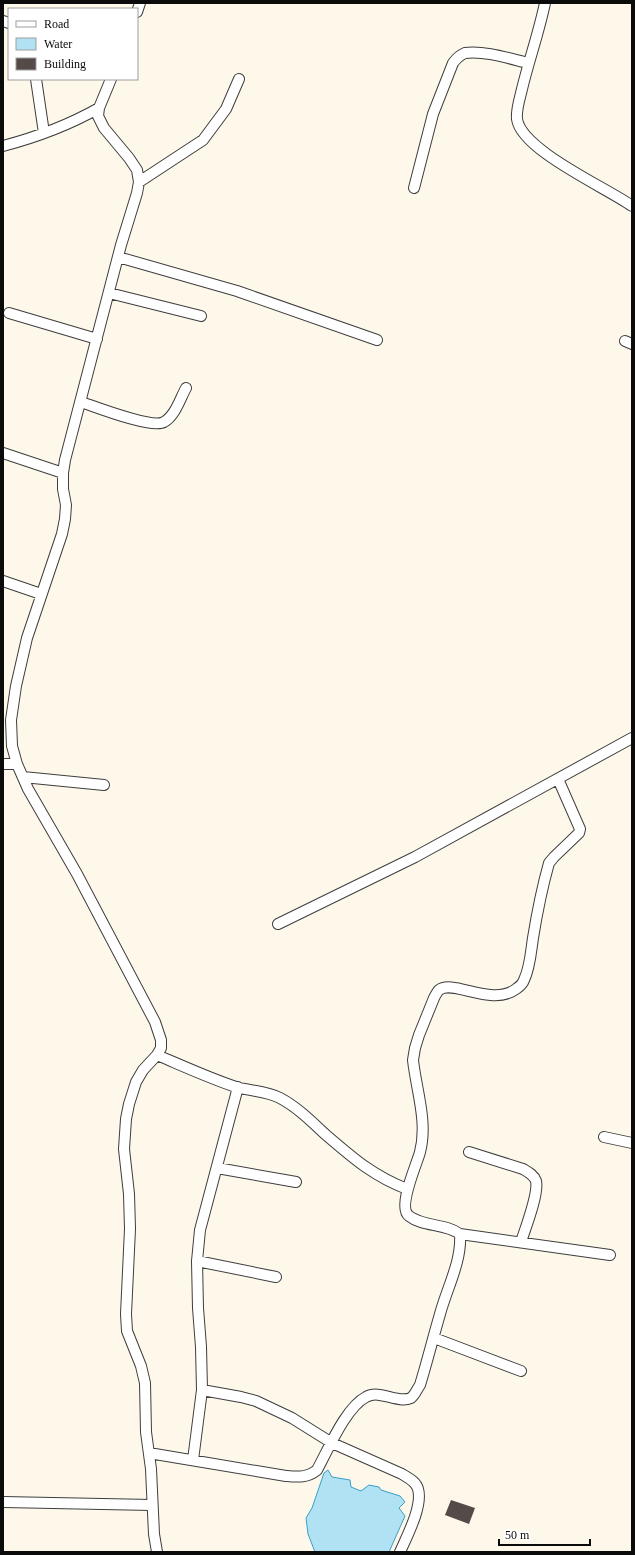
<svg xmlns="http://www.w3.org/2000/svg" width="635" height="1555" font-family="Georgia,serif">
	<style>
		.water { fill: #b0e2f4; stroke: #399ec9 }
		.building { fill: #544b48 }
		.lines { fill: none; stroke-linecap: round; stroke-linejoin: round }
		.minor-casing { stroke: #3e3e3e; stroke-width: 12 }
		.minor { stroke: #fff; stroke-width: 10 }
	</style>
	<rect width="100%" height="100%" fill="#fef8ea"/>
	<path class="water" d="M 328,1470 L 332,1477 L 350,1480 L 351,1487 L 361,1491 L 369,1485 L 379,1487 L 381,1490 L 400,1496 L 405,1502 L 399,1508 L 405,1516 L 389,1552 L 315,1552 L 308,1534 L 306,1518 L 312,1508 L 324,1473 Z"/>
	<path class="building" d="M 451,1500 L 475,1508 L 469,1524 L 445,1515 Z"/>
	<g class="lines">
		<g class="minor-casing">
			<path id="minor" d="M 545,3 C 539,32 529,60 522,89 C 520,98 516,109 517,119 C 521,150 607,188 632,206
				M 137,12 L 140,3
				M 3,21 L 9,23
				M 36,79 L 44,133
				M 111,79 L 99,108 L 98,116 L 104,128 L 129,158 L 137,170 L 139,182 L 137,193 L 121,245 L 65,460 L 63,473 L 63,489 L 66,505 L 65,519 L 62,534 L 27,638 L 16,686 L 11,720 L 12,746 L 17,764 L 28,789 L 77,874 L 155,1022 L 161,1040 L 161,1048 L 157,1055 L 143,1070 L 136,1082 L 129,1104 L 126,1119 L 124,1149 L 129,1194 L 130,1229 L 126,1314 L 127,1331 L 141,1366 L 145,1383 L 146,1432 L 151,1469 L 154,1534 L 157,1552
				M 3,146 C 37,137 69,125 99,108
				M 139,182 L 203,140 L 226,109 L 239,79
				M 414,188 L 433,114 L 453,63 C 456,59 460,55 465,53 C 483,50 511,59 528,63
				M 118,257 L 237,291 L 377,340
				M 109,293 L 201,316
				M 9,313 L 97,339
				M 625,341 L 632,344
				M 81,402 C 96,407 152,429 164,422 C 175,416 180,399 186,388
				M 3,453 L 63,473
				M 3,581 L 41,594
				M 3,764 L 17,764
				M 23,777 L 104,785
				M 278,924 L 415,857 L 632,738
				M 157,1055 C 183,1066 209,1078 236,1087 C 250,1091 267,1091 280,1098 C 297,1107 311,1121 325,1134 C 353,1158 373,1176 407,1189
				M 604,1137 L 632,1143
				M 469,1152 L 523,1169 C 528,1172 534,1175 536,1181 C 539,1194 525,1229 521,1242
				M 217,1168 L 296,1182
				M 460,1234 L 610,1255
				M 197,1261 L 276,1277
				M 434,1338 L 521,1371
				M 202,1390 L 241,1397 L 256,1401 L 292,1418 L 332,1443 L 402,1474 C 408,1478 416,1481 418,1489 C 423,1506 407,1536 400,1552
				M 149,1453 L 286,1476 C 298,1477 307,1478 317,1470 C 328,1450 346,1407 366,1397 C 380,1389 397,1404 411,1398 C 415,1395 417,1389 420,1385 C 427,1362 433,1338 440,1314 C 447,1288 462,1261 460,1234 C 445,1223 423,1227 409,1216 C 397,1207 417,1164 420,1152 C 428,1122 416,1089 413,1060 L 415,1048 L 419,1035 L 434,998 C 435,996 437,992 439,990 C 453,979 492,1007 516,989 C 519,987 523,983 524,980 C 530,968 531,951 533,938 C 537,913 542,888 549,863 L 554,857 L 579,833 L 580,829 L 558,779
				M 193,1460 L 202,1390 L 201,1347 L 198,1308 L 197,1261 L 200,1230 L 238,1087
				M 3,1502 L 152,1505"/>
		</g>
		<use href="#minor" class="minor"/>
	</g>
	<rect width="635" height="1555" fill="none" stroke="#0b0b0b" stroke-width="8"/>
	<rect x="8" y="8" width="130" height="72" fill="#ffffff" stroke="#9d9d9d"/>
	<rect x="16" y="21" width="20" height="6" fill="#ffffff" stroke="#9d9d9d"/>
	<text x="44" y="28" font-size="12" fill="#0b0b0b">Road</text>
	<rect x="16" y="38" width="20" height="12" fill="#b0e2f4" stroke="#9d9d9d"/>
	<text x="44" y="48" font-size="12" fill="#0b0b0b">Water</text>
	<rect x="16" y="58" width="20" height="12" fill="#544b48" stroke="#9d9d9d"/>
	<text x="44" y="68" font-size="12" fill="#0b0b0b">Building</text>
	<path d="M499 1539v6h91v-6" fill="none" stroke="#0b0b0b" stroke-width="2"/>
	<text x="505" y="1539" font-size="12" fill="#0b0b0b" stroke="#ffffff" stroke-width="3" paint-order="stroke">50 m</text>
</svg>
